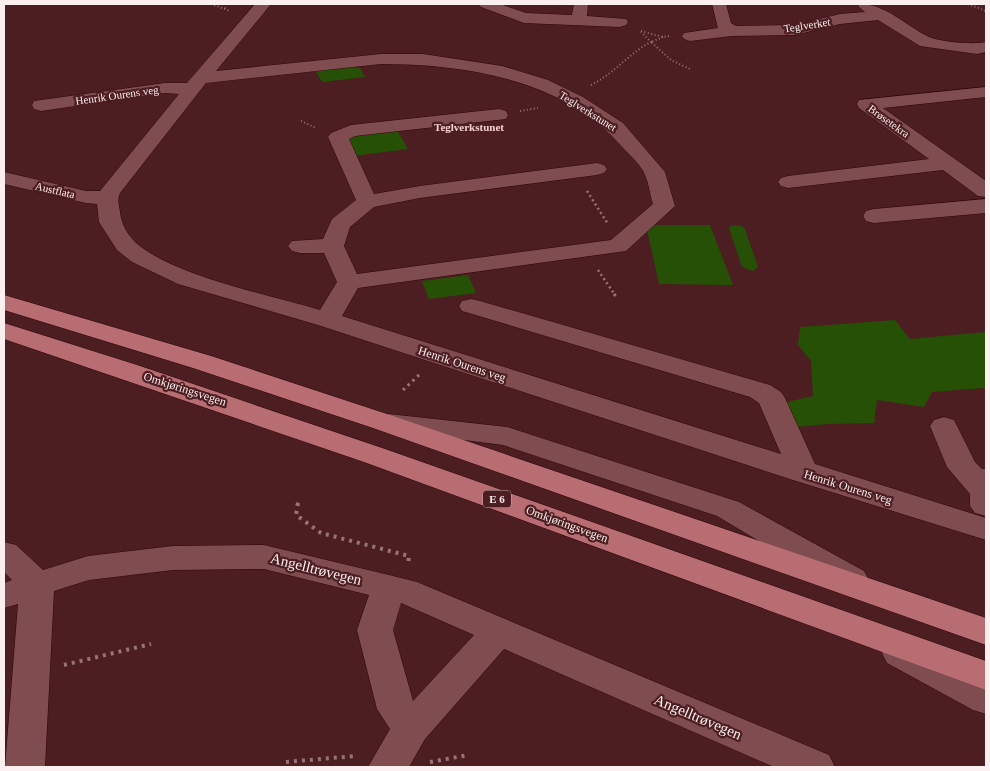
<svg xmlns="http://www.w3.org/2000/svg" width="990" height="771" font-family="Georgia,serif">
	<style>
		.green { fill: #255005 }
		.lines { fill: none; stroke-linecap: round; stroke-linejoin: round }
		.minor-casing { stroke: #2f040b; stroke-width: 1 }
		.highway-casing { stroke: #2f040b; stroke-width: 1 }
		.path-far3 { stroke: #957577; stroke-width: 2; stroke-dasharray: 1 2.5; stroke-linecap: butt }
		.path-far2 { stroke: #957577; stroke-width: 2.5; stroke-dasharray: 2 3; stroke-linecap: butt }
		.path-far1 { stroke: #957577; stroke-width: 3; stroke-dasharray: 2.5 4; stroke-linecap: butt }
		.path { stroke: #957577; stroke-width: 4; stroke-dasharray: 3 5; stroke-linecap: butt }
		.minor { fill: #7f4c4f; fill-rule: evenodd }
		.highway { fill: #b76d71; fill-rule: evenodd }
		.labels { text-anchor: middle; stroke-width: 4.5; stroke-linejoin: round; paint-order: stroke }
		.far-street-label { font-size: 11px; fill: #fcefef; stroke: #4c1e22 }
		.far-neighbourhood-label { font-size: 11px; font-weight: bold; fill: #f7d2d3; stroke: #4c1e22 }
		.shield { fill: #4c1e22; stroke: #c7b0b2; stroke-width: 1 }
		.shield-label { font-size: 11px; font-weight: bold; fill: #fcefef }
		.street-label { font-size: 12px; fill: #fcefef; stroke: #4c1e22 }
		.near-street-label { font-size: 15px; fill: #fcefef; stroke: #4c1e22 }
	</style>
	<rect width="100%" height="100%" fill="#4c1e22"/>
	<path class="green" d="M 346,67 L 360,68 L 365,77 L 322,82 L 315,70 Z
		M 396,128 L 408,149 L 353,156 L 345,139 L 356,132 Z
		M 646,225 L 710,225 L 733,285 L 659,284 Z
		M 731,225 L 742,226 L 745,229 L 758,267 L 753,271 L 742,267 L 729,228 Z
		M 468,275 L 476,293 L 429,299 L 422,281 Z
		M 895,320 L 910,339 L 986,332 L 986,390 L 983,388 L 932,392 L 924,407 L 877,400 L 874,423 L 828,424 L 796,427 L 787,402 L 813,396 L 811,361 L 798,345 L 800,327 Z"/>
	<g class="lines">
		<g class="minor-casing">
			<path id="minor" d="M 255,4 L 271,4 L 216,71 L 381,54 L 423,54 L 502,66 L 548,80 L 583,97 L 623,123 L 665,172 L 675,206 L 626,251 L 358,288 L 342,316 L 781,454 L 759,403 L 750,397 L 462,311 L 459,306 L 462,301 L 471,299 L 480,301 L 770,385 L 781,392 L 785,398 L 815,464 L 986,518 L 986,540 L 793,480 L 318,325 L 178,284 L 132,262 L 117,250 L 99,222 L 97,204 L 86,203 L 4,184 L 4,172 L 86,191 L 100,191 L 179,94 L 165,93 L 41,111 L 34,109 L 32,105 L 34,101 L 165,83 L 187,83 ZM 381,64 C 466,64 566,80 624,149 C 631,156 642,166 645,175 C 649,184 650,195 653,204 L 611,240 L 357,274 L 344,246 L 350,227 L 374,207 L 420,198 L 597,175 L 604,173 L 607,169 L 604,165 L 597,163 L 420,186 L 374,194 L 349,139 L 355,136 L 506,119 L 508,115 L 506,111 L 499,109 L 351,125 L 331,133 L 328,137 L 356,200 L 332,219 L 323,239 L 292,241 L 288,246 L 292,251 L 300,253 L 324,253 L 337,282 L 320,310 C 270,295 173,276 135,242 C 127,234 121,223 120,212 C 119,205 117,200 120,193 L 206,83 Z
				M 478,4 L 500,4 L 526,13 L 572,15 L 574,4 L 588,4 L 587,16 L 626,19 L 628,22 L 626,25 L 620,27 L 524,23 L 481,7 Z
				M 712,4 L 726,4 L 731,23 L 736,26 L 795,25 L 840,14 L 865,12 L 858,6 L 860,4 C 886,4 906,26 929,37 C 941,42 973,45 986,42 L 986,52 L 977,54 L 920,46 L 878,20 L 840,24 L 795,35 L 732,36 L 690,41 L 684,39 L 682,36 L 684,33 L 718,28 Z
				M 986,87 L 986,97 L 883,108 L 986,181 L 986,197 L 978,196 L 943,170 L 788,188 L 781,186 L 778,182 L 781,178 L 788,176 L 929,159 L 859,108 L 857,104 L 859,100 Z
				M 986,199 L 986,213 L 874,223 L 866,221 L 863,216 L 866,211 L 874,209 Z
				M 389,414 L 507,427 L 739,502 L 864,571 L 869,580 L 864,589 L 852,592 L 840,589 L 717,516 L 503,445 L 379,429 L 375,423 L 379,417 Z
				M 944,417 L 954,420 L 975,462 L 982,469 L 986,469 L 986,516 L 975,513 L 970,506 L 970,494 L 947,467 L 930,426 L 934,420 Z
				M 4,542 L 16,545 L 43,570 L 88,556 L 173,546 L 264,545 L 389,575 L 417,582 L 829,755 L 835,767 L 774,767 L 504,649 L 425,739 L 409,767 L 368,767 L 390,729 L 377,709 L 357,630 L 369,595 L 264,569 L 173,570 L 89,580 L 54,591 L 45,767 L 5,767 L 18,604 L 4,608 L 4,583 L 12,580 L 4,572 ZM 401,603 L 474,635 L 413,701 L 393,630 Z
				M 900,639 L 913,643 L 986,682 L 986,714 L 973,710 L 887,663 L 882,653 L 887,643 Z"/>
		</g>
		<g class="highway-casing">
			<path id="highway" d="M 4,295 L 211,356 L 393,416 L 986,618 L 986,645 L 373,428 L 193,368 L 4,310 Z
				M 4,323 L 137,365 L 385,449 L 986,661 L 986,690 L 364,462 L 4,339 Z"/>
		</g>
		<path class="path-far3" d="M 211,4 L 230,11
			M 225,4 L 225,10
			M 968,4 L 986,11
			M 641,31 L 663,37 L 669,36
			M 663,37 L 651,42 L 671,60 L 690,69
			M 591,85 C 614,74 629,53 651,42 L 641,32
			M 520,111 L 538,108
			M 301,121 L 316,128"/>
		<path class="path-far2" d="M 587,191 L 608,224
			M 598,270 L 615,295"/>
		<path class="path-far1" d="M 614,294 L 617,298
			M 403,390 L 420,374
			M 297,505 L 298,501"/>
		<path class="path" d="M 298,503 L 296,515 L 321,533 L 409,556 L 408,565
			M 64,665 L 151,644
			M 286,762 L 355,756
			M 430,762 L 468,755"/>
		<use href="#minor" class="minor"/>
		<use href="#highway" class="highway"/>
	</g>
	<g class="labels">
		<g class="far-street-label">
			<text transform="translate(807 25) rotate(-9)" y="4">Teglverket</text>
			<text transform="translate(117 95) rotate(-8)" y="4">Henrik Ourens veg</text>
			<text transform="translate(588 111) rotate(32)" y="4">Teglverkstunet</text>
			<text transform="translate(889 121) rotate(36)" y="4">Brøsetekra</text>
			<text transform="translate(55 190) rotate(13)" y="4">Austflata</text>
		</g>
		<g class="far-neighbourhood-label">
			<text x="469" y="131">Teglverkstunet</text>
		</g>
		<rect class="shield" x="483" y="490.5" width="28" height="17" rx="4"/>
		<g class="shield-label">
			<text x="497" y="503">E 6</text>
		</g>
		<g class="street-label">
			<text transform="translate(462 364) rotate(18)" y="4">Henrik Ourens veg</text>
			<text transform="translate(185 389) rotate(18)" y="4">Omkjøringsvegen</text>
			<text transform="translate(848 487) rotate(17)" y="4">Henrik Ourens veg</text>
			<text transform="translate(567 524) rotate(20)" y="4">Omkjøringsvegen</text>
		</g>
		<g class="near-street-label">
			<text transform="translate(316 569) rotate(14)" y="5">Angelltrøvegen</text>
			<text transform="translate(698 717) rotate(23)" y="5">Angelltrøvegen</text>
		</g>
	</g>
	<rect width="990" height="771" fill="none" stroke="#fcefef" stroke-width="10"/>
</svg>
